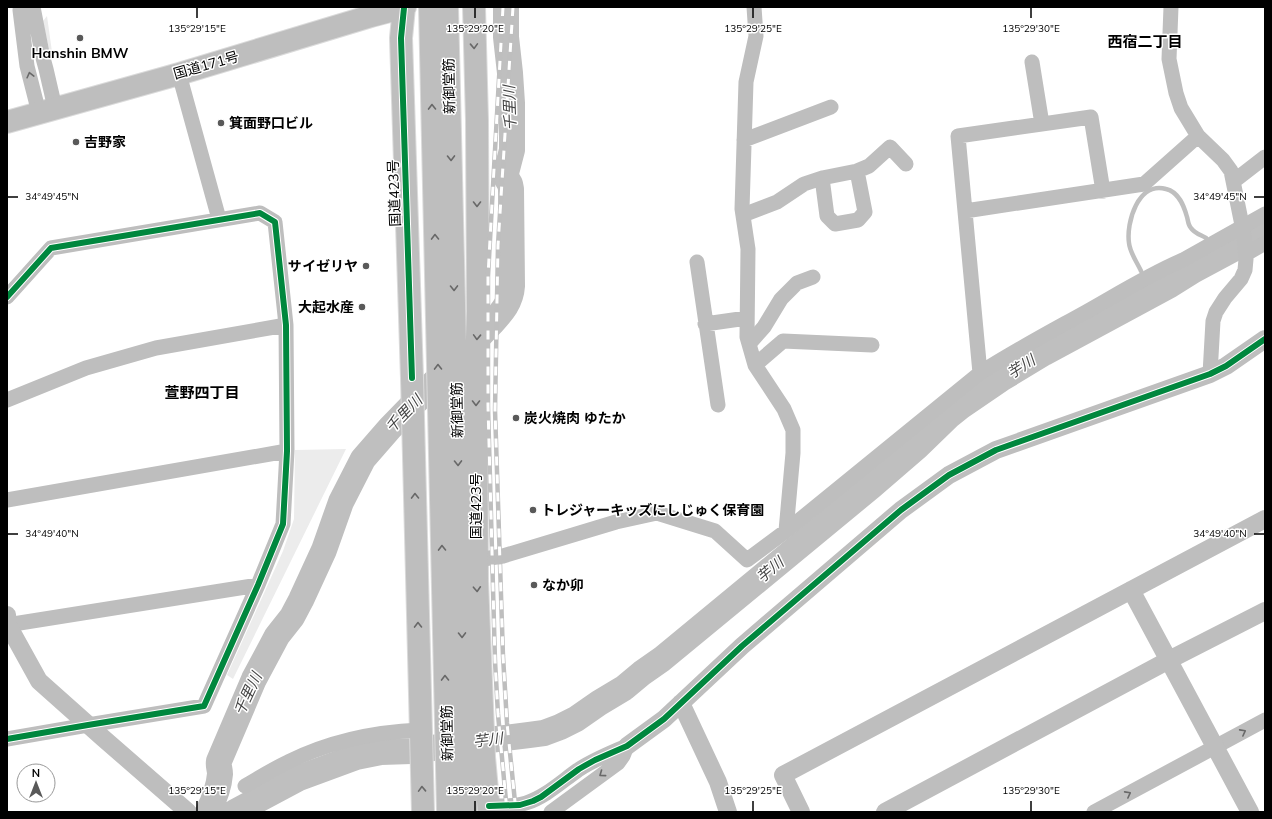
<svg xmlns="http://www.w3.org/2000/svg" width="1272" height="819" font-family="Mulish,'Noto Sans JP',sans-serif">
	<style>
		.green { fill: #ececec }
		.lines { fill: none; stroke-linecap: round; stroke-linejoin: round }
		.stream { stroke: #bfbfbf; stroke-width: 4.5 }
		.river { stroke: #bfbfbf; stroke-width: 26 }
		.trunk-casing { stroke: #dbdbdb; stroke-width: 24 }
		.minor { stroke: #bebebe; stroke-width: 15 }
		.tertiary { stroke: #bebebe; stroke-width: 18 }
		.trunk { stroke: #bebebe; stroke-width: 22 }
		.rail-casing { stroke: #bebebe; stroke-width: 4.5 }
		.rail { stroke: #fff; stroke-width: 3; stroke-dasharray: 9; stroke-linecap: butt }
		.cycleway-casing { stroke: #fff; stroke-width: 8 }
		.cycleway { stroke: #00873e; stroke-width: 6 }
		.oneway { stroke: #686868 }
		.ticks { fill: none; stroke: #000; stroke-width: 1.5 }
		.poi-dot { fill: #595959; stroke: #fff; stroke-width: 1.5 }
		.labels { text-anchor: middle; stroke-width: 3; stroke-linejoin: round; paint-order: stroke }
		.poi-label { font-size: 14px; font-weight: bold; fill: #000; stroke: #fff; text-anchor: start }
		.street-label { font-size: 14px; fill: #000; stroke: #fff }
		.neighbourhood-label { font-size: 15px; font-weight: bold; fill: #000; stroke: #fff }
		.water-label { font-size: 15px; font-style: italic; fill: #444; stroke: #fff }
		.ticks-label { font-size: 10px; text-anchor: middle; fill: #000; stroke: #fff; stroke-width: 3; stroke-linejoin: round; paint-order: stroke }
	</style>
	<rect width="100%" height="100%" fill="#fff"/>
	<path class="green" d="M 47,16 L 53,59 L 51,59 L 43,21 Z
		M 346,449 L 233,679 L 227,675 L 283,551 L 294,519 L 295,450 Z"/>
	<g class="lines">
		<path class="stream" d="M 1229,247 L 1233,249
			M 1141,271 C 1137,262 1130,253 1129,243 C 1126,223 1138,181 1166,189 C 1179,192 1184,206 1187,217 C 1188,220 1188,225 1191,228 C 1194,233 1201,235 1206,238
			M 1148,286 L 1152,294"/>
		<path class="river" d="M 208,812 C 214,800 219,787 220,774 C 220,769 218,766 219,761 L 254,679 L 277,636 L 292,617 L 301,600 L 324,550 L 341,502 L 363,459 L 390,428 L 492,323 C 502,312 511,302 512,286 L 511,189 L 510,184 L 507,179 L 506,173 L 512,150 L 512,103 L 510,73 L 506,37 L 506,7
			M 235,812 L 299,778 L 356,757 L 381,752 L 411,751 L 497,739 L 529,735 L 544,733 L 560,727 L 576,719 L 599,703 L 624,688 L 642,673 L 662,659 L 873,485 L 917,447 L 950,415 L 960,407 L 1001,379 L 1044,353 L 1170,285 L 1194,270 L 1265,232"/>
		<g class="trunk-casing">
			<path id="trunk" d="M 404,7 L 401,38 L 412,378 L 423,812
				M 430,7 L 448,812
				M 447,7 L 466,812
				M 474,7 L 477,121 L 478,311 L 476,364 L 477,581 L 484,757 L 489,812
				M 7,122 L 179,74 L 371,16 L 405,7"/>
		</g>
		<path class="minor" d="M 33,7 L 43,58 L 46,69 L 55,108
			M 1171,7 L 1169,59 L 1176,93 L 1181,108 L 1198,136 L 1223,160 L 1231,171 L 1244,235 L 1246,259 L 1245,270 L 1241,279 L 1225,298 L 1216,312 L 1213,321 L 1210,374
			M 20,10 L 27,66 L 39,113
			M 1032,62 L 1042,124
			M 179,74 L 219,219
			M 744,140 L 831,107
			M 822,178 L 827,216 L 835,224 L 858,220 L 865,212 L 857,171
			M 1234,181 L 1265,157
			M 965,211 L 1144,184 L 1198,136
			M 743,215 L 777,202 L 804,184 L 822,178 L 857,171 L 869,166 L 890,147 L 906,164
			M 1246,254 L 1265,243
			M 697,262 L 718,405
			M 7,297 L 51,248 L 260,213 L 275,222 L 286,325 L 287,451 L 283,524 L 258,585 L 204,706 L 88,725 L 7,739
			M 705,324 L 747,318
			M 749,344 L 764,327 L 781,299 L 797,283 L 813,277
			M 755,365 L 783,341 L 872,345
			M 980,373 L 958,136 L 1091,117 L 1103,191
			M 7,400 L 86,368 L 156,348 L 286,325
			M 7,500 L 287,451
			M 786,531 L 980,373 C 1014,351 1050,332 1086,312 C 1118,294 1150,274 1183,260 L 1265,214
			M 477,560 L 503,556 L 616,522 L 657,513 L 715,531 L 747,560 L 786,531 L 793,453 L 793,430 L 784,409 L 755,365 L 747,337 L 748,249 L 742,209 L 746,82 L 756,36 L 754,7
			M 7,625 L 258,585
			M 245,786 C 259,778 273,769 288,762 C 330,741 373,732 420,730
			M 489,806 C 501,806 514,807 526,803 C 545,797 561,782 578,770 C 593,760 610,753 627,746
			M 551,812 L 618,763 L 623,756 L 627,746
			M 1094,812 L 1265,720"/>
		<path class="tertiary" d="M 1131,590 L 1250,812
			M 7,615 L 8,625 L 39,681 L 103,738 L 188,812
			M 681,703 L 718,782 L 728,812
			M 627,746 L 664,719 L 742,646 L 901,510 L 949,475 L 996,450 L 1210,374 L 1226,366 L 1265,339
			M 801,812 L 783,775 L 1265,519
			M 885,812 L 1169,660 L 1265,611"/>
		<use href="#trunk" class="trunk"/>
		<g class="rail-casing">
			<path id="rail" d="M 503,7 L 488,276 L 488,406 L 495,661 L 498,714 L 507,812
				M 513,7 L 498,245 L 495,410 L 503,656 L 507,723 L 516,812"/>
		</g>
		<use href="#rail" class="rail"/>
		<g class="cycleway-casing">
			<path id="cycleway" d="M 404,8 L 401,38 L 412,378
				M 7,297 L 51,248 L 260,213 L 275,222 L 286,325 L 287,451 L 283,524 L 258,585 L 204,706 L 88,725 L 7,739
				M 489,806 L 520,805 L 533,801 L 541,797 L 579,769 L 595,760 L 627,746 L 664,719 L 742,646 L 901,510 L 949,475 L 996,450 L 1210,374 L 1226,366 L 1265,339"/>
		</g>
		<use href="#cycleway" class="cycleway"/>
	</g>
	<defs><path id="oneway-chevron" d="M-2-3.5L2.5 0L-2 3.5" fill="none" stroke-width="1.6" stroke-linecap="round" stroke-linejoin="round"/></defs>
	<g class="oneway">
		<use href="#oneway-chevron" transform="translate(474 46) rotate(88)"/>
		<use href="#oneway-chevron" transform="translate(30 75) rotate(-104)"/>
		<use href="#oneway-chevron" transform="translate(432 107) rotate(-91)"/>
		<use href="#oneway-chevron" transform="translate(451 158) rotate(89)"/>
		<use href="#oneway-chevron" transform="translate(477 204) rotate(90)"/>
		<use href="#oneway-chevron" transform="translate(435 237) rotate(-91)"/>
		<use href="#oneway-chevron" transform="translate(454 288) rotate(89)"/>
		<use href="#oneway-chevron" transform="translate(477 337) rotate(92)"/>
		<use href="#oneway-chevron" transform="translate(438 367) rotate(-91)"/>
		<use href="#oneway-chevron" transform="translate(476 403) rotate(90)"/>
		<use href="#oneway-chevron" transform="translate(458 463) rotate(89)"/>
		<use href="#oneway-chevron" transform="translate(415 496) rotate(-91)"/>
		<use href="#oneway-chevron" transform="translate(442 548) rotate(-91)"/>
		<use href="#oneway-chevron" transform="translate(477 589) rotate(87)"/>
		<use href="#oneway-chevron" transform="translate(418 625) rotate(-91)"/>
		<use href="#oneway-chevron" transform="translate(462 635) rotate(89)"/>
		<use href="#oneway-chevron" transform="translate(445 678) rotate(-91)"/>
		<use href="#oneway-chevron" transform="translate(1243 732) rotate(-28)"/>
		<use href="#oneway-chevron" transform="translate(602 774) rotate(144)"/>
		<use href="#oneway-chevron" transform="translate(422 789) rotate(-92)"/>
		<use href="#oneway-chevron" transform="translate(1128 794) rotate(-28)"/>
	</g>
	<path class="ticks" d="M 197,8 L 197,18M 475,8 L 475,18M 753,8 L 753,18M 1031,8 L 1031,18M 8,197 L 18,197M 1254,197 L 1264,197M 8,534 L 18,534M 1254,534 L 1264,534M 197,801 L 197,811M 475,801 L 475,811M 753,801 L 753,811M 1031,801 L 1031,811"/>
	<g class="poi-dot">
		<circle cx="80" cy="38" r="4"/>
		<circle cx="221" cy="123" r="4"/>
		<circle cx="76" cy="142" r="4"/>
		<circle cx="366" cy="266" r="4"/>
		<circle cx="362" cy="307" r="4"/>
		<circle cx="516" cy="418" r="4"/>
		<circle cx="533" cy="510" r="4"/>
		<circle cx="534" cy="585" r="4"/>
	</g>
	<g class="labels">
		<g class="poi-label">
			<text x="80" y="58" text-anchor="middle">Hanshin BMW</text>
			<text x="229" y="128">箕面野口ビル</text>
			<text x="84" y="147">吉野家</text>
			<text x="358" y="271" text-anchor="end">サイゼリヤ</text>
			<text x="354" y="312" text-anchor="end">大起水産</text>
			<text x="524" y="423">炭火焼肉 ゆたか</text>
			<text x="541" y="515">トレジャーキッズにしじゅく保育園</text>
			<text x="542" y="590">なか卯</text>
		</g>
		<g class="street-label">
			<text transform="translate(206 65) rotate(-16)" y="5">国道171号</text>
			<text transform="translate(449 86) rotate(-91)" y="5">新御堂筋</text>
			<text transform="translate(394 193) rotate(-92)" y="5">国道423号</text>
			<text transform="translate(457 410) rotate(-91)" y="5">新御堂筋</text>
			<text transform="translate(476 506) rotate(-90)" y="5">国道423号</text>
			<text transform="translate(447 733) rotate(-91)" y="5">新御堂筋</text>
		</g>
		<g class="neighbourhood-label">
			<text x="1145" y="47">西宿二丁目</text>
			<text x="202" y="398">萱野四丁目</text>
		</g>
		<g class="water-label">
			<text transform="translate(510 108) rotate(-92)" y="5">千里川</text>
			<text transform="translate(1021 367) rotate(-33)" y="5">芋川</text>
			<text transform="translate(404 414) rotate(-46)" y="5">千里川</text>
			<text transform="translate(770 570) rotate(-40)" y="5">芋川</text>
			<text transform="translate(248 694) rotate(-65)" y="5">千里川</text>
			<text transform="translate(488 740) rotate(-7)" y="5">芋川</text>
		</g>
	</g>
	<g class="ticks-label">
		<text x="197" y="32">135°29'15"E</text>
		<text x="475" y="32">135°29'20"E</text>
		<text x="753" y="32">135°29'25"E</text>
		<text x="1031" y="32">135°29'30"E</text>
		<text x="52" y="200">34°49'45"N</text>
		<text x="1220" y="200">34°49'45"N</text>
		<text x="52" y="537">34°49'40"N</text>
		<text x="1220" y="537">34°49'40"N</text>
		<text x="197" y="794">135°29'15"E</text>
		<text x="475" y="794">135°29'20"E</text>
		<text x="753" y="794">135°29'25"E</text>
		<text x="1031" y="794">135°29'30"E</text>
	</g>
	<rect width="1272" height="819" fill="none" stroke="#000000" stroke-width="16"/>
	<g transform="translate(36 783)"><circle r="19" fill="#ffffff" stroke="#999999"/>
	<path d="M0-3L7 15L0 10L-7 15Z" fill="#595959"/>
	<text y="-6" font-size="11" font-weight="bold" text-anchor="middle" fill="#000000">N</text>
	</g>
</svg>
